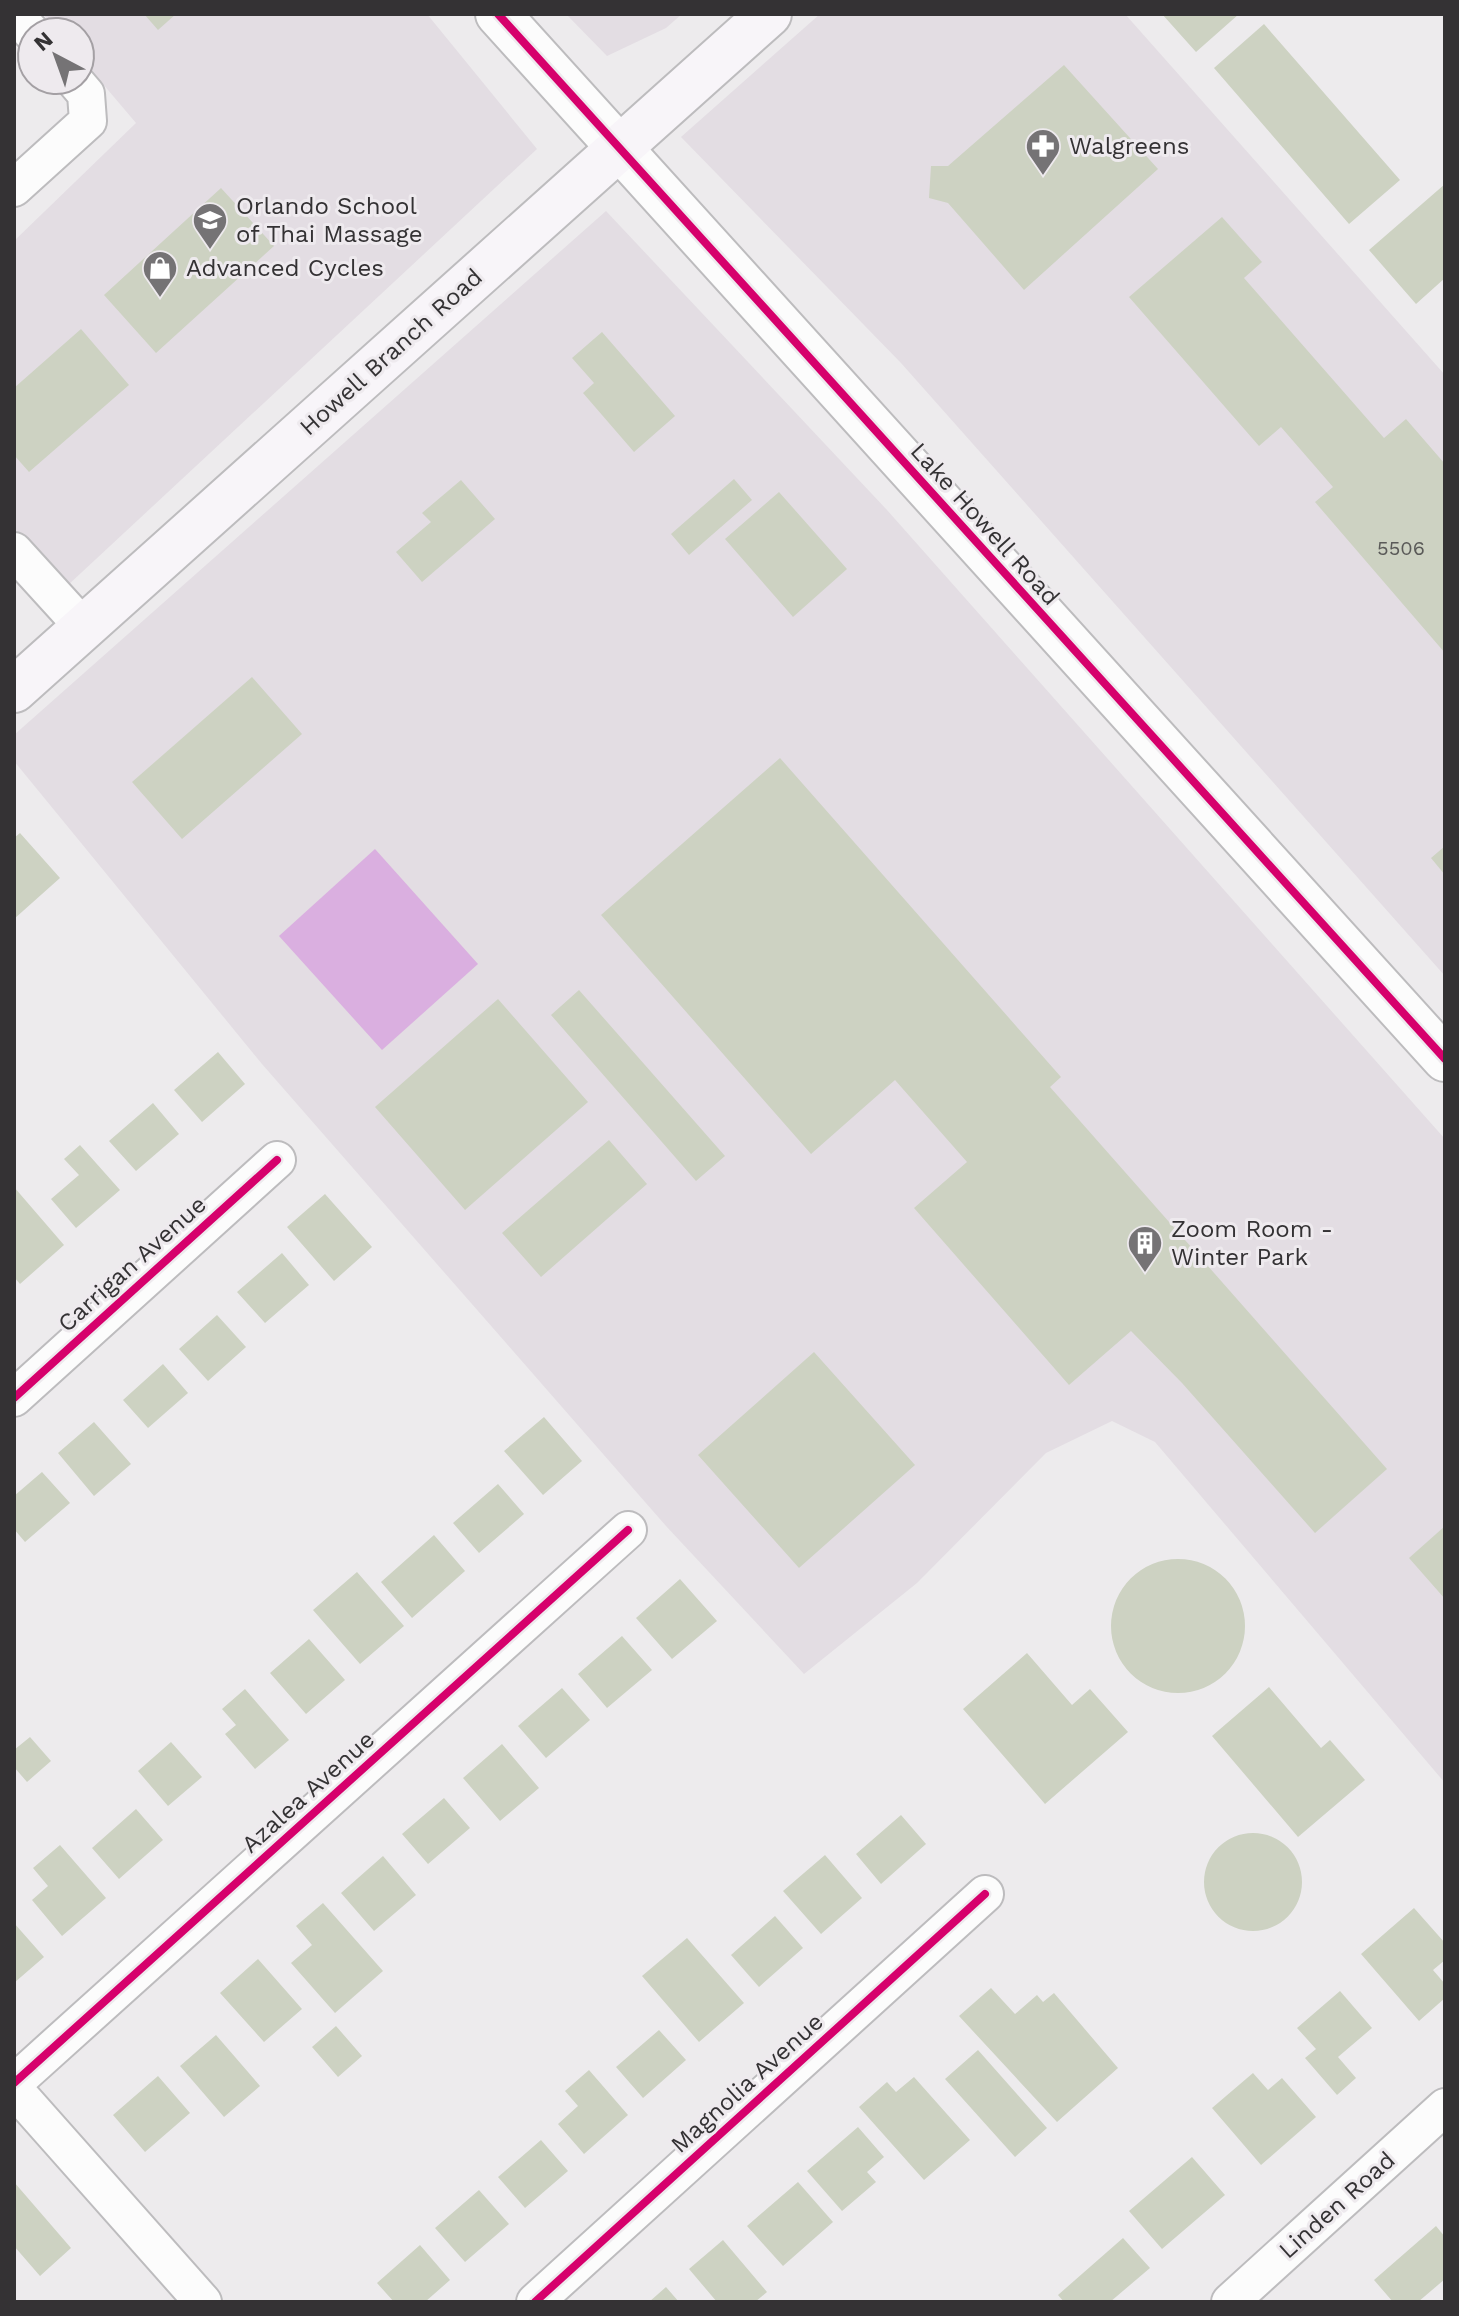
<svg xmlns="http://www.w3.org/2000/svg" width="1459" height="2316" font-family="'Work Sans',sans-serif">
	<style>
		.built { fill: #e3dde3 }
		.water { fill: #daafe0 }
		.building { fill: #cdd2c2 }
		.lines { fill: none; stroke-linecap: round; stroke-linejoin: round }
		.minor-casing { stroke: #bdbcbe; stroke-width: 40 }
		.tertiary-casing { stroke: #bdbcbe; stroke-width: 48 }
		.secondary-casing { stroke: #bdbcbe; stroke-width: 48 }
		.minor { stroke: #fcfcfc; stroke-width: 36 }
		.tertiary { stroke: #fcfcfc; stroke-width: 44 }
		.secondary { stroke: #f8f5f9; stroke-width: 44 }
		.cycleway-casing { stroke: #eeeaee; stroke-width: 13 }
		.cycleway { stroke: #d6006c; stroke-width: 8 }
		.labels { text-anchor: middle; stroke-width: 6; stroke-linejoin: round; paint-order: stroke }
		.number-label { font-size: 20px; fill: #5a5a58 }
		.poi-label { font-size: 24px; fill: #343234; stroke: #eeeaee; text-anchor: start }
		.street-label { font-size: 24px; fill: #343234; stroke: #eeeaee }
	</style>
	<rect width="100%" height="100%" fill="#edebed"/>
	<path class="built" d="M 43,14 L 427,14 L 537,149 L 67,586 L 14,528 L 14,241 L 136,123 L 80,57 L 80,32 L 58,32 Z
		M 566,14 L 682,14 L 666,28 L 607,56 Z
		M 820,14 L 1125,14 L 1445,375 L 1445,976 L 901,363 L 681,137 Z
		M 606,211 L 887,510 L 1445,1139 L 1445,1783 L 1155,1442 L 1112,1421 L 1046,1453 L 917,1583 L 804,1674 L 666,1526 L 262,1064 L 14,761 L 14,735 Z"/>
	<path class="water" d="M 375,849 L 478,964 L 382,1050 L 279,936 Z"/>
	<path class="building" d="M 144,14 L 176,14 L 158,30 Z
		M 1162,14 L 1239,14 L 1196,52 Z
		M 1264,24 L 1400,180 L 1349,224 L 1214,68 Z
		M 1064,65 L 1158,169 L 1024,290 L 948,203 L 929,198 L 931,166 L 948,166 Z
		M 1445,184 L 1445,278 L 1416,304 L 1369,250 Z
		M 221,188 L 274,246 L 156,353 L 104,295 Z
		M 1222,217 L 1262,262 L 1244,278 L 1384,438 L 1406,419 L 1445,464 L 1445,653 L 1315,502 L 1333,487 L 1281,427 L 1259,446 L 1129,297 Z
		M 81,329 L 129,385 L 29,472 L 14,455 L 14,388 Z
		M 602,332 L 675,416 L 634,452 L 583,393 L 594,383 L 572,358 Z
		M 734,479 L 752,500 L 689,555 L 671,534 Z
		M 461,480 L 495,519 L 422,582 L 396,552 L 431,522 L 422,513 Z
		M 779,492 L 847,569 L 793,617 L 725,539 Z
		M 252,677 L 302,734 L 182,839 L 132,782 Z
		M 780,758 L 1061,1077 L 1050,1087 L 1387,1469 L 1315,1533 L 1182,1383 L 1131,1331 L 1069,1385 L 914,1208 L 967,1162 L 895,1080 L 811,1154 L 601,915 Z
		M 20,833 L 60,878 L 14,919 L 14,838 Z
		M 1445,846 L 1445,875 L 1431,858 Z
		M 579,990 L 725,1156 L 696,1181 L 551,1015 Z
		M 498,999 L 588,1102 L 465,1210 L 375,1107 Z
		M 218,1052 L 245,1084 L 202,1122 L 174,1090 Z
		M 153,1103 L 179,1134 L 136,1171 L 109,1141 Z
		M 609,1140 L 647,1184 L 541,1277 L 502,1233 Z
		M 80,1145 L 120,1190 L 76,1228 L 51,1199 L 79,1175 L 64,1159 Z
		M 14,1187 L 64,1245 L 20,1284 L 14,1277 Z
		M 325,1194 L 372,1247 L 334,1281 L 287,1227 Z
		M 282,1253 L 309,1285 L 265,1323 L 237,1292 Z
		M 217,1315 L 246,1347 L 208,1381 L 179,1349 Z
		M 814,1352 L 915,1465 L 799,1568 L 698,1455 Z
		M 163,1364 L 188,1393 L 148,1428 L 123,1400 Z
		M 544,1417 L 582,1461 L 543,1495 L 504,1451 Z
		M 94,1422 L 131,1464 L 94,1496 L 58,1453 Z
		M 42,1472 L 70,1503 L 25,1542 L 14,1529 L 14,1496 Z
		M 498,1484 L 524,1514 L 479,1553 L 453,1523 Z
		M 1445,1526 L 1445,1599 L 1409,1558 Z
		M 434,1535 L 465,1571 L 412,1618 L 381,1582 Z
		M1111 1626a67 67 0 1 1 134 0a67 67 0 1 1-134 0Z
		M 357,1572 L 404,1626 L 360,1664 L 313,1610 Z
		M 680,1579 L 717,1621 L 672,1659 L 636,1618 Z
		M 622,1636 L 652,1670 L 607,1708 L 578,1674 Z
		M 309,1639 L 345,1680 L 306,1714 L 270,1673 Z
		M 1027,1653 L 1072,1705 L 1090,1689 L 1128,1732 L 1045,1804 L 963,1709 Z
		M 1269,1687 L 1321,1748 L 1330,1740 L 1365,1780 L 1298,1837 L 1212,1736 Z
		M 562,1688 L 590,1720 L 546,1758 L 518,1726 Z
		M 245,1689 L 289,1740 L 255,1769 L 225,1734 L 236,1725 L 222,1709 Z
		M 30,1737 L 51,1761 L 27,1782 L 14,1767 L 14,1750 Z
		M 171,1742 L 202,1777 L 168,1806 L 138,1771 Z
		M 502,1744 L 539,1788 L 500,1821 L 463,1778 Z
		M 444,1798 L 470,1828 L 428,1864 L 402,1834 Z
		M 136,1809 L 163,1840 L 119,1879 L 92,1848 Z
		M 901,1815 L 926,1844 L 881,1884 L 856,1854 Z
		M1204 1882a49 49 0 1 1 98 0a49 49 0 1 1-98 0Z
		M 60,1845 L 106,1898 L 62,1936 L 32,1900 L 48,1886 L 33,1868 Z
		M 825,1855 L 862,1898 L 821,1934 L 783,1891 Z
		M 383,1856 L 416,1895 L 374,1931 L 341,1893 Z
		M 323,1903 L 383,1971 L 335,2013 L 291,1963 L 312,1945 L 296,1926 Z
		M 1414,1908 L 1445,1943 L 1445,1960 L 1433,1970 L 1445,1984 L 1445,1998 L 1419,2021 L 1361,1954 Z
		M 775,1916 L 803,1948 L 759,1987 L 731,1955 Z
		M 14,1923 L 44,1957 L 14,1983 Z
		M 687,1938 L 744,2003 L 699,2042 L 642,1976 Z
		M 258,1959 L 302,2009 L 264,2042 L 220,1993 Z
		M 991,1988 L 1015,2014 L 1037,1995 L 1043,2002 L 1054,1993 L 1118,2068 L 1057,2122 L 959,2016 Z
		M 1340,1991 L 1372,2028 L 1338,2057 L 1356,2078 L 1337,2095 L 1305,2058 L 1316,2049 L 1297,2028 Z
		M 336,2026 L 362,2056 L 338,2077 L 312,2047 Z
		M 659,2030 L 686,2060 L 643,2098 L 616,2067 Z
		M 216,2035 L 260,2086 L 224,2117 L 180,2066 Z
		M 978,2050 L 1047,2128 L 1015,2157 L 945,2079 Z
		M 589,2070 L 628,2115 L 584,2154 L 558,2124 L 578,2106 L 565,2091 Z
		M 1253,2073 L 1268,2090 L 1282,2078 L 1316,2117 L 1261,2165 L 1212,2108 Z
		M 158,2076 L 190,2113 L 145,2152 L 113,2115 Z
		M 914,2077 L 970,2140 L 924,2180 L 859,2107 L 887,2082 L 896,2092 Z
		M 858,2127 L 884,2157 L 867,2172 L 876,2182 L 842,2211 L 807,2171 Z
		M 541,2140 L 568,2171 L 525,2208 L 498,2177 Z
		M 1192,2157 L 1225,2195 L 1162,2249 L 1129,2211 Z
		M 14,2182 L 71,2248 L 40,2276 L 14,2246 Z
		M 798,2182 L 833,2222 L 783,2266 L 747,2226 Z
		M 479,2190 L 509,2224 L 465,2262 L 435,2228 Z
		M 1436,2226 L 1445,2237 L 1445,2279 L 1418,2302 L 1393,2302 L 1374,2280 Z
		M 1123,2238 L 1150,2268 L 1110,2302 L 1064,2302 L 1058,2295 Z
		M 723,2240 L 767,2292 L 755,2302 L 717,2302 L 689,2269 Z
		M 420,2245 L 450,2280 L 425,2302 L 394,2302 L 377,2283 Z
		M 666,2287 L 679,2302 L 649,2302 Z"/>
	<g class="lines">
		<g class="minor-casing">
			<path id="minor" d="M 15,14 L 32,33
				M 14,188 L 88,121 L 86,94 L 74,80
				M 14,551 L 85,629
				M 14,1398 L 277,1160
				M 14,2083 L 628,1530
				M 14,2089 L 203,2302
				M 535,2302 L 985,1894
				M 1230,2302 L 1445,2107"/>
		</g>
		<g class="tertiary-casing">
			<path id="tertiary" d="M 498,14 L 1445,1059"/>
		</g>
		<g class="secondary-casing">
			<path id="secondary" d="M 14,690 L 769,14"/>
		</g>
		<use href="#minor" class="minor"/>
		<use href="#tertiary" class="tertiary"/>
		<use href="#secondary" class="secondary"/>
		<g class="cycleway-casing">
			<path id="cycleway" d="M 498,14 L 1445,1059
				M 14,1398 L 277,1160
				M 14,2083 L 628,1530
				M 535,2302 L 985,1894"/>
		</g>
		<use href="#cycleway" class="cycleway"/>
	</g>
	<defs>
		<g id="pharmacy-pin" transform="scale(1.8)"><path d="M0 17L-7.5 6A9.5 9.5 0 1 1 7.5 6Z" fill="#757375" stroke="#eeeaee"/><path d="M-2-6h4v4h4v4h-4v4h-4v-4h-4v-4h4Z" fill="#fff"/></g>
		<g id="university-pin" transform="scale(1.8)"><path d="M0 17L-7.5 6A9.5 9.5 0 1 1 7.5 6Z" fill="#757375" stroke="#eeeaee"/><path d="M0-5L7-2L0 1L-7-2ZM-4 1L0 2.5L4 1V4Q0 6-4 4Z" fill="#fff"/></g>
		<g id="shop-pin" transform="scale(1.8)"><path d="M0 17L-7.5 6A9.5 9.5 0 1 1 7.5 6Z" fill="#757375" stroke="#eeeaee"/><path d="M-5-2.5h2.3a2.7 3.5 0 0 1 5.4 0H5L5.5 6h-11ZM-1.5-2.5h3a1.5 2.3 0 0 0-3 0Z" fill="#fff"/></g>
		<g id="building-pin" transform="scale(1.8)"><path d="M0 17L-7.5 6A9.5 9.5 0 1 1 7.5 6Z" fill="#757375" stroke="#eeeaee"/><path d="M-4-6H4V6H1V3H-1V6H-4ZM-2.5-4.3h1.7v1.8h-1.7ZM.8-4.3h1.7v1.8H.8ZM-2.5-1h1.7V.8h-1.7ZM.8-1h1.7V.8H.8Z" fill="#fff"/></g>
	</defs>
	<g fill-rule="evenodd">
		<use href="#pharmacy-pin" x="1043" y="146"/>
		<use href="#university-pin" x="210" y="220"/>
		<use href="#shop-pin" x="160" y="268"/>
		<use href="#building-pin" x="1145" y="1243"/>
	</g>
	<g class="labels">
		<g class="number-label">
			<text x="1401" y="555">5506</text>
		</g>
		<g class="poi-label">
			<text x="1069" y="154">Walgreens</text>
			<text x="236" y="214">Orlando School<tspan x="236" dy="28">of Thai Massage</tspan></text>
			<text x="186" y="276">Advanced Cycles</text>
			<text x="1171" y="1237">Zoom Room -<tspan x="1171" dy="28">Winter Park</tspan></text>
		</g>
		<g class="street-label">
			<text transform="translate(391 352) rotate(-42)" y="8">Howell Branch Road</text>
			<text transform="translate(985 524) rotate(48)" y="8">Lake Howell Road</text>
			<text transform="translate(132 1264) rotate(-42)" y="8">Carrigan Avenue</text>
			<text transform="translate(308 1792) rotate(-42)" y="8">Azalea Avenue</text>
			<text transform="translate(747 2083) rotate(-42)" y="8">Magnolia Avenue</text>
			<text transform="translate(1337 2205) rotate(-42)" y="8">Linden Road</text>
		</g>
	</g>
	<rect width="1459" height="2316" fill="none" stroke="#343234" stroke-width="32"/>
	<g transform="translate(56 56) rotate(319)"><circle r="38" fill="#eeeaee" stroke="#a4a0a4" stroke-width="2"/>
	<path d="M0-6L14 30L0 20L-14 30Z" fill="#757375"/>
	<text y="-12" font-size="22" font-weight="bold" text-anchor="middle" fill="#343234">N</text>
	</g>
</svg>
